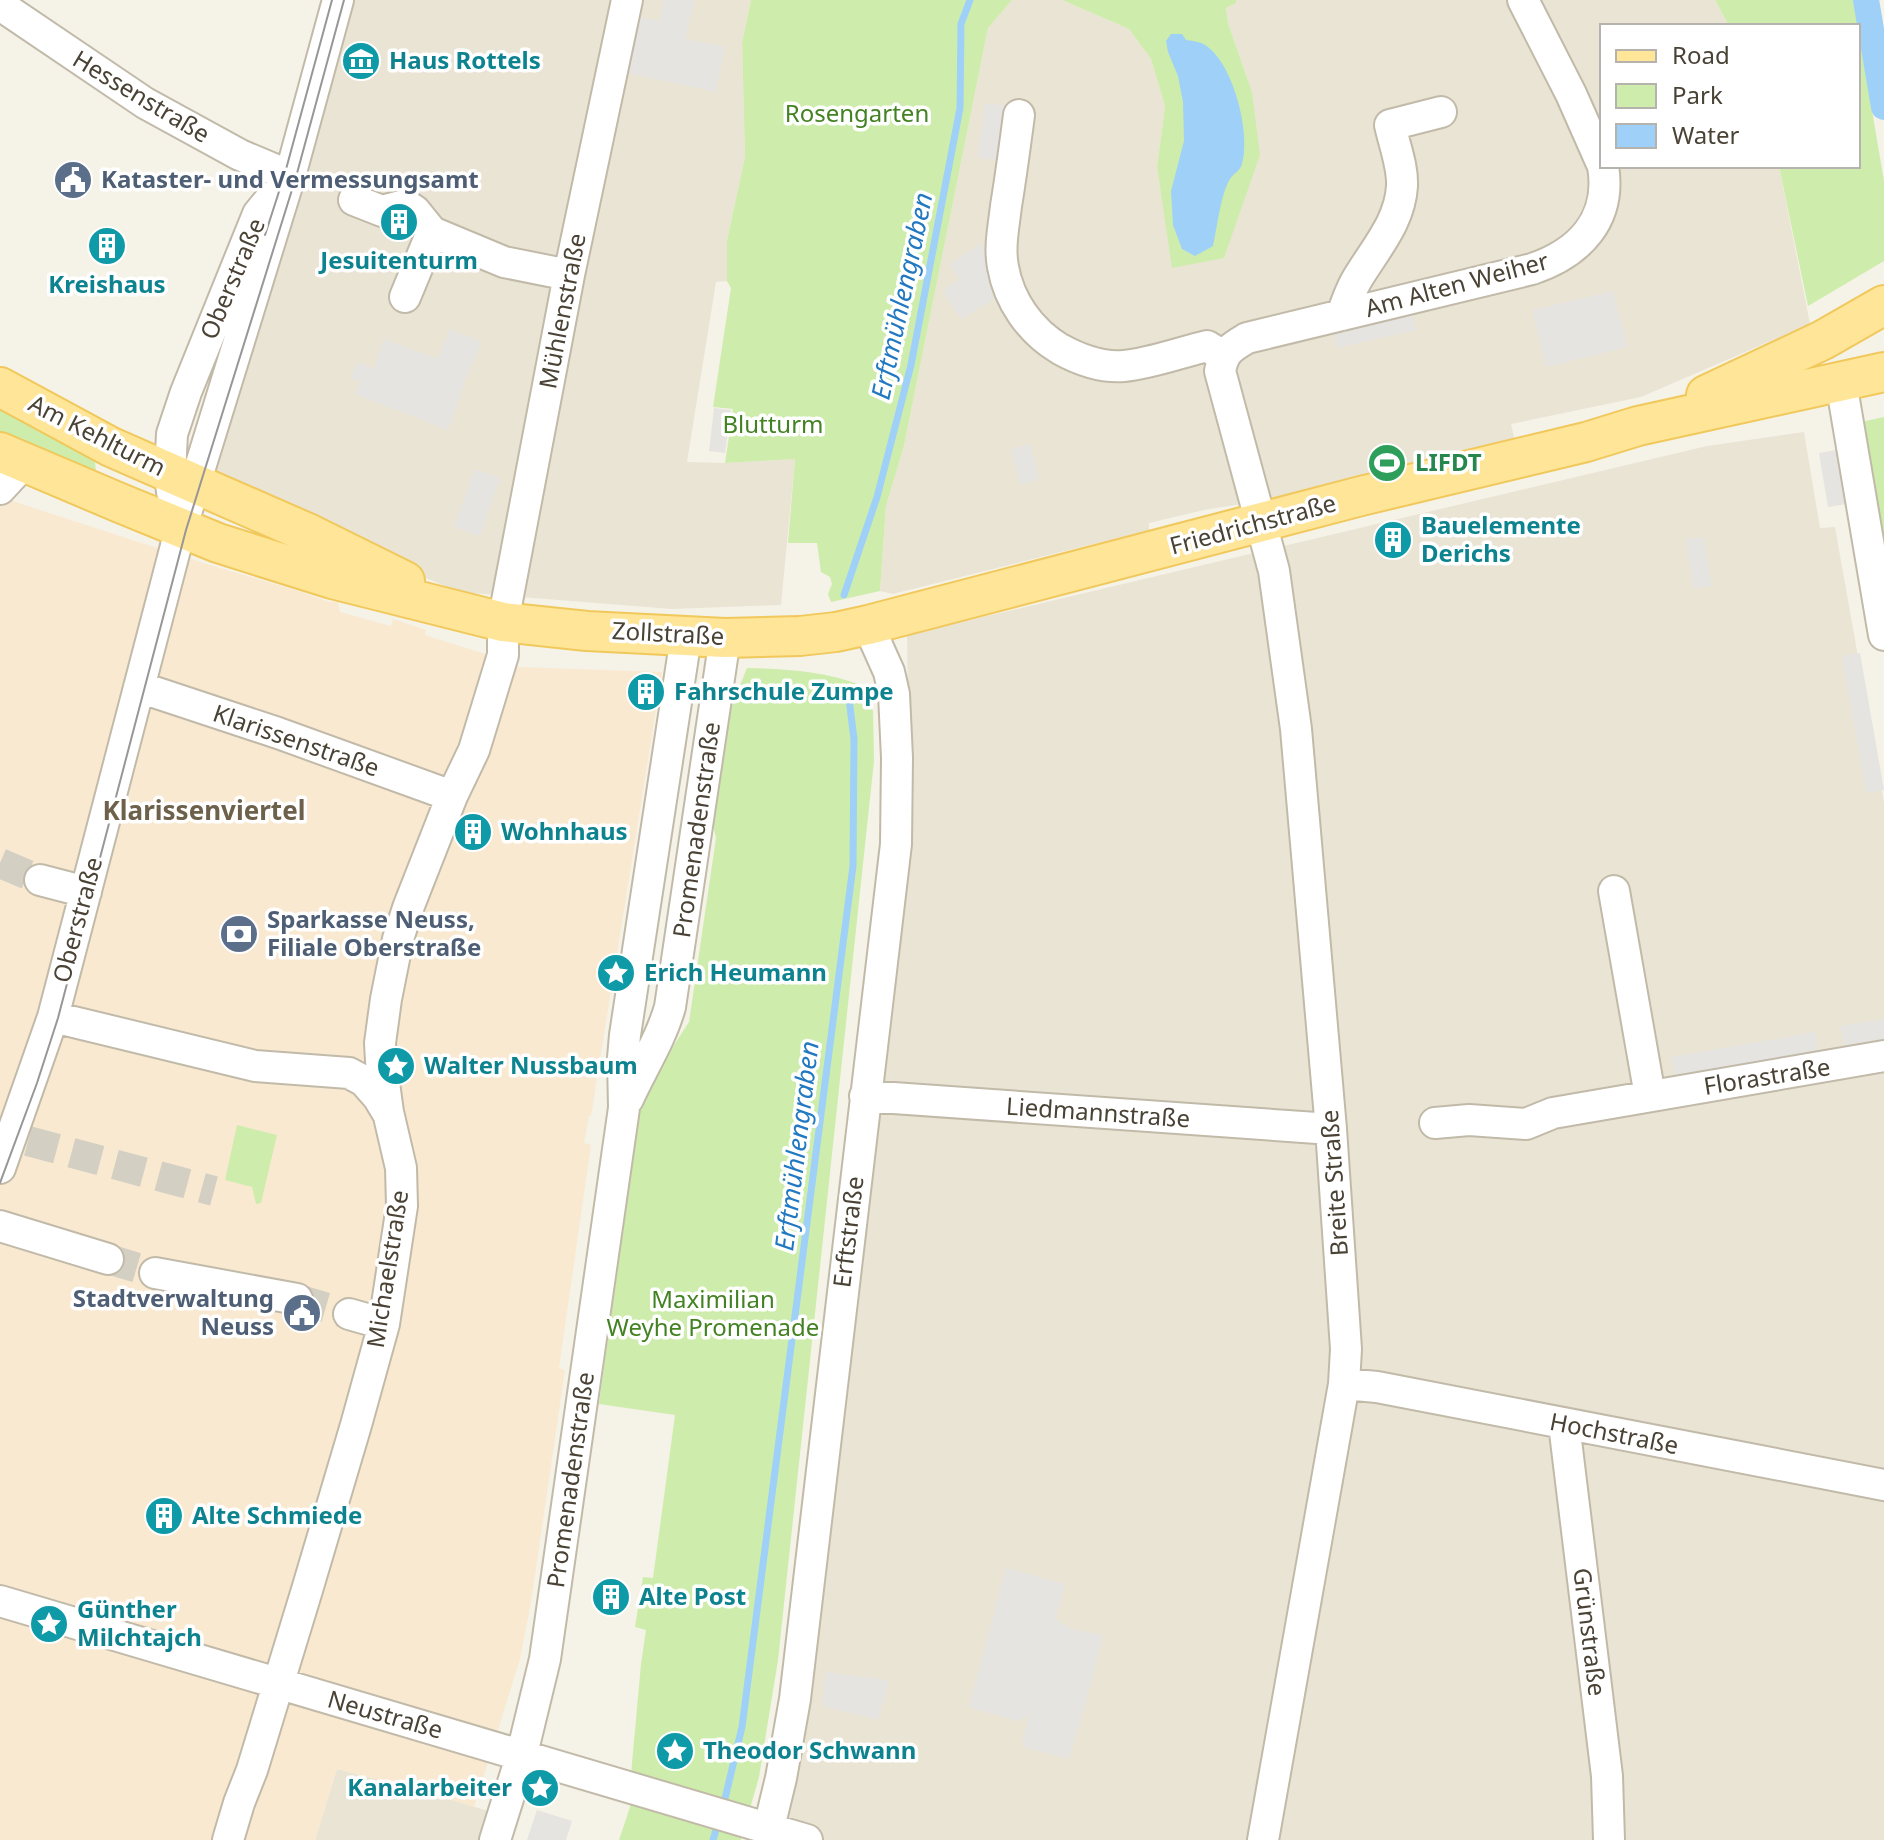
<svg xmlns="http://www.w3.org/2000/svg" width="1884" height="1840" font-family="'Noto Sans',sans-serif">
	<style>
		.residential { fill: #eae4d5 }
		.commercial { fill: #f9e9d1 }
		.green { fill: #ceedac }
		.parking { fill: #e6e4e0 }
		.water { fill: #9ed0f8 }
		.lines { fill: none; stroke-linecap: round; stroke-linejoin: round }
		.stream { stroke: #9ed0f8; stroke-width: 7 }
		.canal { stroke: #9ed0f8; stroke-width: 26 }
		.minor-tunnel { stroke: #d3cfc3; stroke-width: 30; stroke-dasharray: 30 15; stroke-linecap: butt }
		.minor-casing { stroke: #c2baa9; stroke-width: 34 }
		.major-casing { stroke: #f0c85b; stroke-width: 42 }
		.minor { stroke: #fff; stroke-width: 30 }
		.major { stroke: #ffe597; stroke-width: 38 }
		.tram { stroke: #979797; stroke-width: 2 }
		.labels { text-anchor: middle; stroke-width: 7; stroke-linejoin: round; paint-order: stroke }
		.culture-label { font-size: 24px; font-weight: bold; fill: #0d838f; stroke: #fff; text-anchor: start }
		.street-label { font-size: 24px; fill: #494235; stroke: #fff }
		.park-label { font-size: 24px; fill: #438222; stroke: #fff }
		.service-label { font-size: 24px; font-weight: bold; fill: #4e5e75; stroke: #fff; text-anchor: start }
		.leisure-label { font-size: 24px; font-weight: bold; fill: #27864d; stroke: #fff; text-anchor: start }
		.water-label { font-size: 26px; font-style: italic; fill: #2379c1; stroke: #fff }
		.neighbourhood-label { font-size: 26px; font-weight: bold; fill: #6d614b; stroke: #fff }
	</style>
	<rect width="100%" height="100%" fill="#f5f2e7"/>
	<path class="residential" d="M 351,0 L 751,0 L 742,43 L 745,157 L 727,240 L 727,281 L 716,282 L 687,462 L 725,463 L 795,459 L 781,605 L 672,609 L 459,592 L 205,484 Z
		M 1012,0 L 1062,0 L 1129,29 L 1151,59 L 1165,106 L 1157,167 L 1173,268 L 1252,92 L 1228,23 L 1226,8 L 1236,3 L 1236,0 L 1715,0 L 1729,26 L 1602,26 L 1602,166 L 1779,166 L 1810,324 L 1641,397 L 1511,424 L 1515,442 L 1290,496 L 1204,510 L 1149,523 L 1149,530 L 893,594 L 880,591 L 886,506 L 904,446 L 988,28 Z
		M 1804,432 L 1820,528 L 1835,527 L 1884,803 L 1884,1840 L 776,1840 L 910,848 L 907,635 L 1707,446 Z
		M 337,1769 L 431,1793 L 497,1814 L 489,1840 L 315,1840 Z"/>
	<path class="commercial" d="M 0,497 L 200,562 L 298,591 L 330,602 L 338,602 L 340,612 L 391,626 L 393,619 L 426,630 L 425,635 L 482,653 L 517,667 L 662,672 L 591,1116 L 589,1116 L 584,1143 L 591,1145 L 559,1368 L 565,1370 L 531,1602 L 520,1659 L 474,1807 L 431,1793 L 337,1769 L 315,1840 L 0,1840 Z"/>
	<path class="green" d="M 751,0 L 1012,0 L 988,28 L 904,446 L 886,506 L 880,591 L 831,602 L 828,594 L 832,584 L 830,577 L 821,572 L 817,543 L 788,543 L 795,459 L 725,463 L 733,409 L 713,407 L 731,288 L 727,281 L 727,240 L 745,157 L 742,43 Z
		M 1062,0 L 1236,0 L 1236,3 L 1226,8 L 1228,23 L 1252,92 L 1260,155 L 1224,258 L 1172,268 L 1157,167 L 1165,106 L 1151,59 L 1129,29 Z
		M 1715,0 L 1853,0 L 1858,26 L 1729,26 Z
		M 1858,28 L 1884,181 L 1884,261 L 1808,306 L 1779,166 L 1858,166 Z
		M 0,402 L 94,453 L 97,480 L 0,437 Z
		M 1884,417 L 1884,556 L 1861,422 Z
		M 747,668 C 787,669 824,671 861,685 L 873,711 L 874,761 L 778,1660 L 759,1777 L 741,1840 L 619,1840 L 630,1807 L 631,1774 L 641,1664 L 646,1630 L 635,1627 L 643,1577 L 653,1578 L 675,1415 L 599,1404 L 639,1108 L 651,1080 L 689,1022 L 716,838 L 710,812 L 722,730 Z
		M 237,1125 L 277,1135 L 261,1203 L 256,1204 L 252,1187 L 225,1180 Z"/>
	<path class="parking" d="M 664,0 L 694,0 L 686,39 L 725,47 L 716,92 L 623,72 L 635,16 L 659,21 Z
		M 985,103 L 1004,105 L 997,160 L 978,158 Z
		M 980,244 L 991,260 L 994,279 L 989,284 L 994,299 L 961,319 L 943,290 L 959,279 L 950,264 Z
		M 1613,291 L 1627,347 L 1546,367 L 1532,310 Z
		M 1412,312 L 1416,330 L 1337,348 L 1333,330 Z
		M 450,329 L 482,342 L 467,375 L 448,430 L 355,394 L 361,382 L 351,379 L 357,362 L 374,368 L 384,339 L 438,359 Z
		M 714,408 L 731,410 L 725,453 L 709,451 Z
		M 1030,444 L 1039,480 L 1020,485 L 1011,449 Z
		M 1836,450 L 1846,504 L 1828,507 L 1819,453 Z
		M 475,469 L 500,478 L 480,536 L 454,527 Z
		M 1704,537 L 1712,586 L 1694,589 L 1686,539 Z
		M 1860,653 L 1884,790 L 1866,793 L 1842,656 Z
		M 1884,1019 L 1884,1040 L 1844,1046 L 1840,1026 Z
		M 1815,1032 L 1818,1051 L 1675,1076 L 1672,1057 Z
		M 1006,1568 L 1065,1584 L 1055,1619 L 1072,1629 L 1103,1635 L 1092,1680 L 1069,1759 L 1024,1747 L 1022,1744 L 1031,1704 L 1026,1718 L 1022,1717 L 1020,1722 L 969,1707 Z
		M 826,1672 L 889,1680 L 878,1720 L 822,1706 Z
		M 537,1810 L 572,1821 L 566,1840 L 527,1840 Z"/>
	<path class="water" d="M 1171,34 L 1182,34 L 1186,40 C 1194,41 1203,42 1209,48 C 1234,68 1251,134 1242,164 C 1240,171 1234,173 1230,179 C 1221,193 1217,228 1213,246 L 1195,256 L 1182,249 L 1173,225 L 1171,191 L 1184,141 L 1183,102 L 1178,76 L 1168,52 L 1166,41 Z"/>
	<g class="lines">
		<path class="stream" d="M 844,595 L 877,497 L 911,365 L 960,108 L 961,24 L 970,0
			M 723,1807 L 742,1727 L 853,866 L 854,739 L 848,691
			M 713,1840 L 718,1823"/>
		<path class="canal" d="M 1866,0 L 1884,107"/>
		<path class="minor-tunnel" d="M 0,863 L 40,880
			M 28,1141 L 214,1191
			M 108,1259 L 155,1273
			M 297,1299 L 349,1314"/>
		<g class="minor-casing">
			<path id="minor" d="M 1523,0 L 1571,94 L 1602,164
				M 0,5 L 145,103 L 240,155 L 290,176
				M 1019,115 C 1015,145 1011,176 1006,206 C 1004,225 999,247 1003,267 C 1009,301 1030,331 1060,349 C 1080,360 1101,368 1124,366 C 1149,364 1182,352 1207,346 L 1223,356
				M 354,200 L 382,211 L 401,206 L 409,207 L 415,211 L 432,232 L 504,262 L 569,275
				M 405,297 L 432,232
				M 1342,315 C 1346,303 1350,292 1356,281 C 1374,250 1400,223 1402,186 C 1403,166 1394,144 1390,125 L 1441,112
				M 1841,382 L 1884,635
				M 0,489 L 24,463
				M 172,492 L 170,473 L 172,434 L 186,392 L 258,214 L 272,197
				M 139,687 L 278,733 L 452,796
				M 40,880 L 86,892
				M 1614,891 L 1650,1096
				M 53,1017 L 255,1066 L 349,1073 L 364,1081 L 378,1097 L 387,1112
				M 865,1096 L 1331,1129
				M 628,1099 C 642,1068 661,1039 670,1007 L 725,638
				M 1435,1123 L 1469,1120 L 1526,1124 L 1553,1113 L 1884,1056
				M 0,1168 L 53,1017 L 177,542 L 290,176 L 338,0
				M 0,1226 L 108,1259
				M 155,1273 L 297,1299
				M 349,1314 L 384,1324
				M 1344,1384 L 1377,1387 L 1884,1485
				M 1564,1424 L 1607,1776 L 1609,1840
				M 0,1601 L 807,1840
				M 228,1840 L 239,1803 L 252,1770 L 307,1590 L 356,1425 L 384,1324 L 402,1206 L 401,1168 L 388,1112 L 381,1061 L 380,1043 L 386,999 L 398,939 L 408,908 L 452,796 L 474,750 L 503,655 L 503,622 L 569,275 L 627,0
				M 495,1840 L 522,1754 L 545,1659 L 624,1108 L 623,1058 L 625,1035 L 686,637
				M 766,1840 L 781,1778 L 795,1699 L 896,844 L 897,758 L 894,694 L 889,672 L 868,625
				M 1263,1840 L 1344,1384 L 1346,1349 L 1331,1129 L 1296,729 L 1274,571 L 1220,371 C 1224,351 1230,348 1247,338 L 1532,269 C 1579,253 1612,220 1603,166"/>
		</g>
		<g class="major-casing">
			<path id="major" d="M 0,387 L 111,447 L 310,534 L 405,581
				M 1706,395 L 1823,340 L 1884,305
				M 0,452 L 120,503 L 218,543 L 332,579 L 503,622 L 587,631 L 725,638 L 800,636 L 836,632 L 868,625 L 1361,496 L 1586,442 L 1638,426 L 1884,372"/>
		</g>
		<use href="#minor" class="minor"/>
		<use href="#major" class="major"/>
		<path class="tram" d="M 265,235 L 285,173 L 332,0
			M 0,1183 L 37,1083 L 58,1018 L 186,530 L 296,177 L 344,0"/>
	</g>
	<defs>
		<g id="museum-disc" transform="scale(2)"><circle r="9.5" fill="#0f9aa8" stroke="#fff"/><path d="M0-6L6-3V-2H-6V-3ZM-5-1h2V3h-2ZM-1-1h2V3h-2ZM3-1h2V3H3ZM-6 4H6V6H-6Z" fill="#fff"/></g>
		<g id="civic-disc" transform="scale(2)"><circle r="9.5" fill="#5c6f8a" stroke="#fff"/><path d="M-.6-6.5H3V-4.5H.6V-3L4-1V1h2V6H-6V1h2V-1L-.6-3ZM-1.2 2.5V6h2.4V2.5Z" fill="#fff"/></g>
		<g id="building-disc" transform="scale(2)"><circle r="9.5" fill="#0f9aa8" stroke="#fff"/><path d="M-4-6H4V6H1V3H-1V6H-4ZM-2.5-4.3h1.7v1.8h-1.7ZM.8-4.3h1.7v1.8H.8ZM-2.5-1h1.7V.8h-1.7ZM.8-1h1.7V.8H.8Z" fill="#fff"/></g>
		<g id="stadium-disc" transform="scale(2)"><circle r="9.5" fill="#2e9e5b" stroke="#fff"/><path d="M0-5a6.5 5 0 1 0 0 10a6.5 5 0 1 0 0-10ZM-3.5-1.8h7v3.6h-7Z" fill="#fff"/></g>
		<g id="bank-disc" transform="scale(2)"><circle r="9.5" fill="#5c6f8a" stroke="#fff"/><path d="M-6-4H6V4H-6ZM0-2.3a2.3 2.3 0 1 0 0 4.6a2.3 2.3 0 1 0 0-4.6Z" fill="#fff"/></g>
		<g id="sight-disc" transform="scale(2)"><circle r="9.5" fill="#0f9aa8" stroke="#fff"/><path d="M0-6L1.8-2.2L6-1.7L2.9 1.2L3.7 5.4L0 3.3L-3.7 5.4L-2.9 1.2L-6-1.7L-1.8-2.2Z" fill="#fff"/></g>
	</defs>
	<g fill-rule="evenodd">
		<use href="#museum-disc" x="361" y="61"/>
		<use href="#civic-disc" x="73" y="180"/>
		<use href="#building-disc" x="399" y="222"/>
		<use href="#building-disc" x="107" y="246"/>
		<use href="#stadium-disc" x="1387" y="463"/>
		<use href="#building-disc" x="1393" y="540"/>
		<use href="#building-disc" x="646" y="692"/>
		<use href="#building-disc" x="473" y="832"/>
		<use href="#bank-disc" x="239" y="934"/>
		<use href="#sight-disc" x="616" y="973"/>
		<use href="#sight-disc" x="396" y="1066"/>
		<use href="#civic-disc" x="302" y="1313"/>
		<use href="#building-disc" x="164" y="1516"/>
		<use href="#building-disc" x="611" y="1597"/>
		<use href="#sight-disc" x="49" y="1624"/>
		<use href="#sight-disc" x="675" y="1751"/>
		<use href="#sight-disc" x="540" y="1788"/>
	</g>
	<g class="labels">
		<g class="culture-label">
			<text x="389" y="69">Haus Rottels</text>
			<text x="399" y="269" text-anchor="middle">Jesuitenturm</text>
			<text x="107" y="293" text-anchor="middle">Kreishaus</text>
			<text x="1421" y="534">Bauelemente<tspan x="1421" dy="28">Derichs</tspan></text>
			<text x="674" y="700">Fahrschule Zumpe</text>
			<text x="501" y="840">Wohnhaus</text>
			<text x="644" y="981">Erich Heumann</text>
			<text x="424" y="1074">Walter Nussbaum</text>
			<text x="192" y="1524">Alte Schmiede</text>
			<text x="639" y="1605">Alte Post</text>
			<text x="77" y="1618">Günther<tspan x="77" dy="28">Milchtajch</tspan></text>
			<text x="703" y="1759">Theodor Schwann</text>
			<text x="512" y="1796" text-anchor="end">Kanalarbeiter</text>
		</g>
		<g class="street-label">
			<text transform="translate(141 97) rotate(31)" y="8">Hessenstraße</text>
			<text transform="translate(233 279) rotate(-67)" y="8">Oberstraße</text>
			<text transform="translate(1457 285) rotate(-15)" y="8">Am Alten Weiher</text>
			<text transform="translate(563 311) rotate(-79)" y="8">Mühlenstraße</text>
			<text transform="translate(97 436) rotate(27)" y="8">Am Kehlturm</text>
			<text transform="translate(1253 525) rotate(-15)" y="8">Friedrichstraße</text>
			<text transform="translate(668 634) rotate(3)" y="8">Zollstraße</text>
			<text transform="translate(296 741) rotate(19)" y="8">Klarissenstraße</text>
			<text transform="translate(697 830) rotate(-82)" y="8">Promenadenstraße</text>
			<text transform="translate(78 920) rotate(-75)" y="8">Oberstraße</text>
			<text transform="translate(1767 1077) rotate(-9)" y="8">Florastraße</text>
			<text transform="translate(1098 1113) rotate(4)" y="8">Liedmannstraße</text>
			<text transform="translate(1335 1183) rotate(-94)" y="8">Breite Straße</text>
			<text transform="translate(849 1232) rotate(-83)" y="8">Erftstraße</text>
			<text transform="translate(388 1269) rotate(-81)" y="8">Michaelstraße</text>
			<text transform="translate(1614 1434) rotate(11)" y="8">Hochstraße</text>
			<text transform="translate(571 1480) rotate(-82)" y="8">Promenadenstraße</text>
			<text transform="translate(1589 1632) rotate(83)" y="8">Grünstraße</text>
			<text transform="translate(385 1715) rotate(16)" y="8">Neustraße</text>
		</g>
		<g class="park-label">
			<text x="857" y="122">Rosengarten</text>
			<text x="773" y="433">Blutturm</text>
			<text x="713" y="1308">Maximilian<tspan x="713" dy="28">Weyhe Promenade</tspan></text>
		</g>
		<g class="service-label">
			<text x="101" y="188">Kataster- und Vermessungsamt</text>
			<text x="267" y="928">Sparkasse Neuss,<tspan x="267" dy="28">Filiale Oberstraße</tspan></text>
			<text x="274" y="1307" text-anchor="end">Stadtverwaltung<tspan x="274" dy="28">Neuss</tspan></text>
		</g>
		<g class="leisure-label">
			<text x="1415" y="471">LIFDT</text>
		</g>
		<g class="water-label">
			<text transform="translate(902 296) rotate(-78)" y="9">Erftmühlengraben</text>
			<text transform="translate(797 1146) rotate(-83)" y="9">Erftmühlengraben</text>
		</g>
		<g class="neighbourhood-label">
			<text x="204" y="820">Klarissenviertel</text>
		</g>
	</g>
	<rect x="1600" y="24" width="260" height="144" fill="#ffffff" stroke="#b6b3ae" stroke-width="2"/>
	<rect x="1616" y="50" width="40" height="12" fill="#ffe597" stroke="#b6b3ae" stroke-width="2"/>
	<text x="1672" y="64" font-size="24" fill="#494235">Road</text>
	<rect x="1616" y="84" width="40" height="24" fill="#ceedac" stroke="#b6b3ae" stroke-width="2"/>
	<text x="1672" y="104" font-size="24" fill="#494235">Park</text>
	<rect x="1616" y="124" width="40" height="24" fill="#9ed0f8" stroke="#b6b3ae" stroke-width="2"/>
	<text x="1672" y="144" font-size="24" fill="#494235">Water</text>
</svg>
